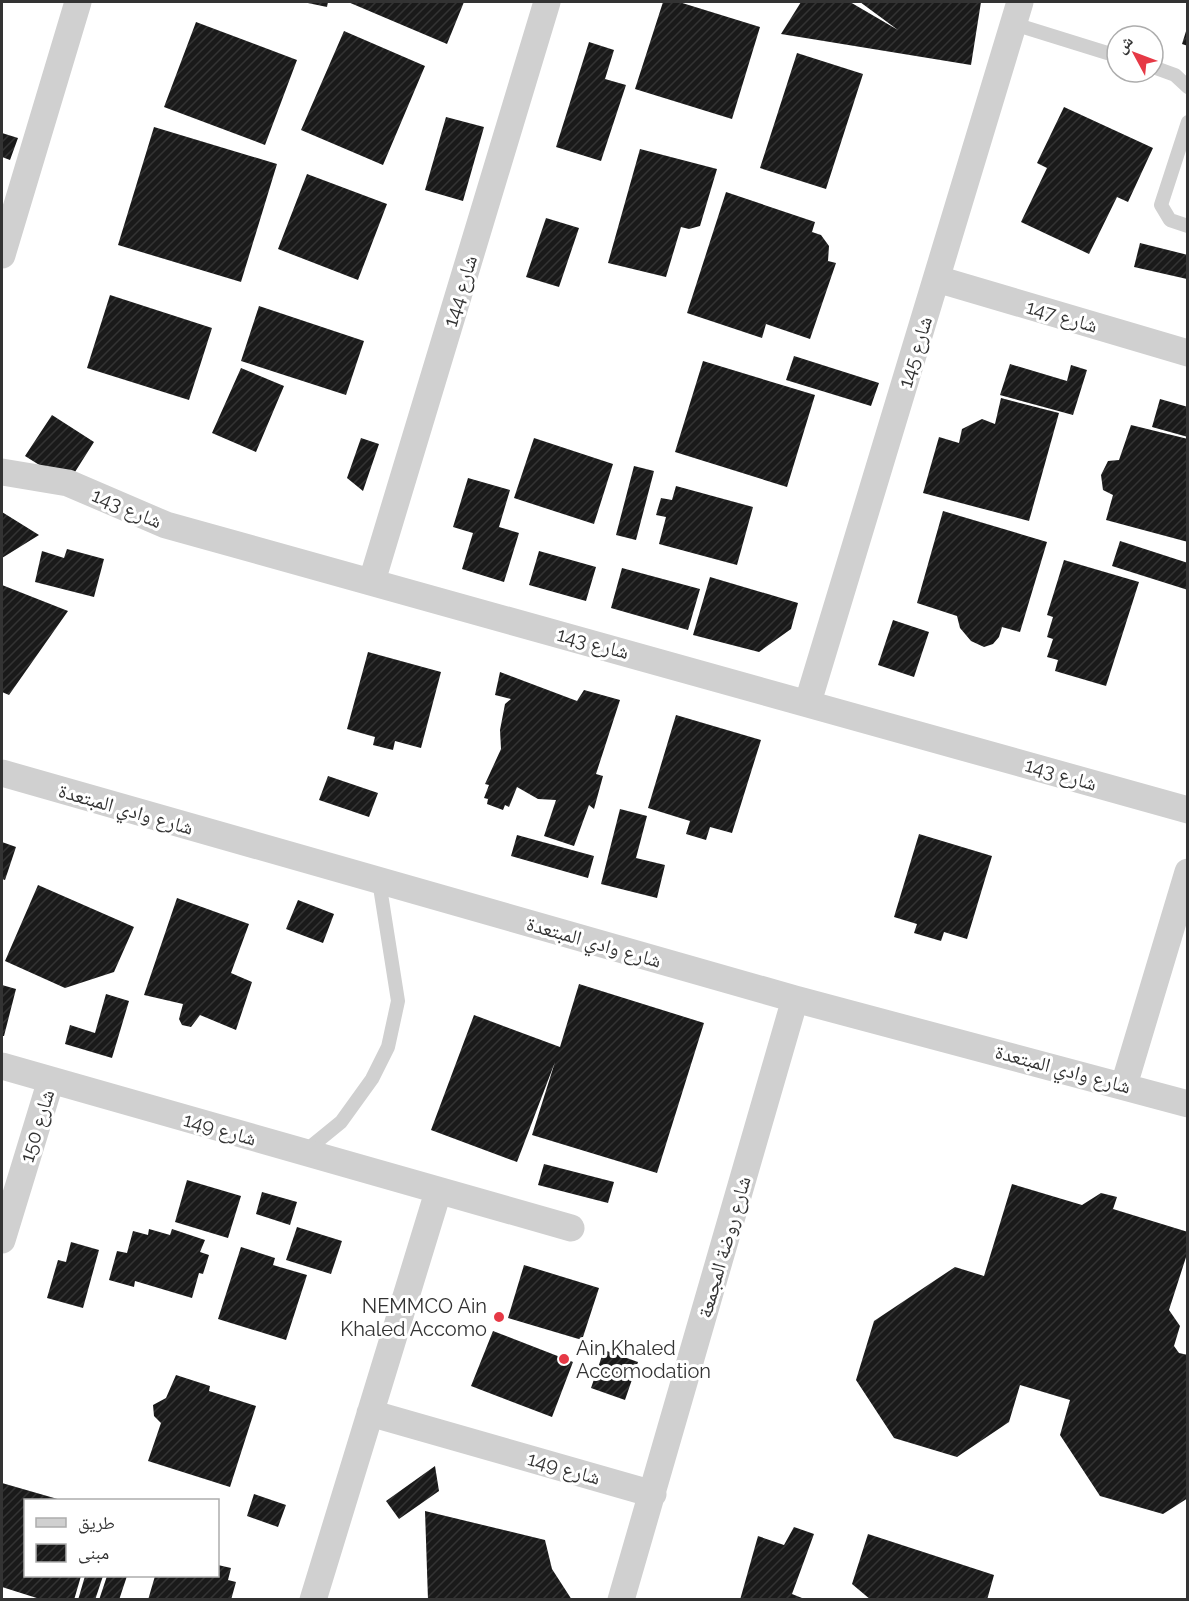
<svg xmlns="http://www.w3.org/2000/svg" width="1189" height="1601" font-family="Raleway,'Noto Naskh Arabic',sans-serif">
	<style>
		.building { fill: url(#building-hatch) }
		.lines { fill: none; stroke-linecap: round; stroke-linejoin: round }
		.lane { stroke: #d0d0d0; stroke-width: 14 }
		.street { stroke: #d0d0d0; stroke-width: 27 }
		.poi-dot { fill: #e63946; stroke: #fff; stroke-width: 2 }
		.labels { text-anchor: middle; stroke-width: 6; stroke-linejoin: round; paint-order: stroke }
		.street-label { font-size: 20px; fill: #333; stroke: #fff }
		.poi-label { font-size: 20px; fill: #333; stroke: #fff; text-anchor: end }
	</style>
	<defs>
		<pattern id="building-hatch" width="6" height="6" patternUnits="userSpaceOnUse" patternTransform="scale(1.5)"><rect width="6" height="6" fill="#1a1a1a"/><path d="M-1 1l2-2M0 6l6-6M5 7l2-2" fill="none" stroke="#333"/></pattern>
	</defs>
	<rect width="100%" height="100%" fill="#fff"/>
	<path class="building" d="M 303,2 L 328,2 L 327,7 Z
		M 348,2 L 464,2 L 447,44 Z
		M 663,2 L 679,2 L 760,27 L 732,119 L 635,89 Z
		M 801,2 L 850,2 L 898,30 L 860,2 L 981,2 L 971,65 L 781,34 Z
		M 196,22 L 297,60 L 265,145 L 164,107 Z
		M 1187,28 L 1188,28 L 1188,46 L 1182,44 Z
		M 344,31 L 425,66 L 383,165 L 301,130 Z
		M 589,42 L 614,50 L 605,79 L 626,85 L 601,161 L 556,147 Z
		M 797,53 L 863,74 L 826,189 L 760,168 Z
		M 1064,107 L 1153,148 L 1128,202 L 1117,197 L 1089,254 L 1021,222 L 1047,168 L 1037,163 Z
		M 446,117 L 484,127 L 463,201 L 425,190 Z
		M 154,127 L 277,164 L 241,282 L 118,245 Z
		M 2,133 L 18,138 L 10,160 L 2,157 Z
		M 640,149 L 717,169 L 700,226 L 689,229 L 681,227 L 666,277 L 608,263 Z
		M 307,174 L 387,204 L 358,280 L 278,249 Z
		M 726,192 L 815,222 L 812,232 L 821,235 L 829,246 L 828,261 L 836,263 L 810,339 L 766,324 L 762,338 L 687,313 Z
		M 546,218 L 579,228 L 559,287 L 526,277 Z
		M 1140,243 L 1188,255 L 1187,279 L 1134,267 Z
		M 110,295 L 212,328 L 189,400 L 87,368 Z
		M 259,306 L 364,341 L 346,395 L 241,361 Z
		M 794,356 L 879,383 L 871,406 L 786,380 Z
		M 703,361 L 815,395 L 787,487 L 675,452 Z
		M 1010,364 L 1067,381 L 1071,365 L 1087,370 L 1073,415 L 1000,395 Z
		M 241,368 L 284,386 L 256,452 L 212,433 Z
		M 1001,398 L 1059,413 L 1029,521 L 923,493 L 939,437 L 959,443 L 962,429 L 982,419 L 995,424 Z
		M 1160,399 L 1188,407 L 1188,437 L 1152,427 Z
		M 52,415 L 94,442 L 68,483 L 25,456 Z
		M 1131,425 L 1188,439 L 1188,542 L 1106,520 L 1113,495 L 1103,490 L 1101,475 L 1108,461 L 1119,460 Z
		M 361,438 L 379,444 L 363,491 L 347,478 Z
		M 534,438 L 613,464 L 594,524 L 514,498 Z
		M 634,466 L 654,471 L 636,540 L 616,535 Z
		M 468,478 L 510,490 L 499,527 L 519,533 L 504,582 L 462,569 L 473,533 L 453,527 Z
		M 676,486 L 753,507 L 737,565 L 659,544 L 666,517 L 656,515 L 661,498 L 672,500 Z
		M 943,511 L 1047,542 L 1020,632 L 1002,627 L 999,637 L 993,644 L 984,647 L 971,641 L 960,628 L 957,616 L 917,603 Z
		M 2,512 L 39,535 L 2,558 Z
		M 1120,541 L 1188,563 L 1188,590 L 1112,566 Z
		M 67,549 L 104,559 L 94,597 L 35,582 L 42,551 L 64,558 Z
		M 539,551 L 596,567 L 586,601 L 529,585 Z
		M 1064,560 L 1139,582 L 1106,686 L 1055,671 L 1058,660 L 1047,657 L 1053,639 L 1047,637 L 1053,617 L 1047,615 Z
		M 622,568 L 700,589 L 688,630 L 611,608 Z
		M 710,577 L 798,603 L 791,629 L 759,652 L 693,635 Z
		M 2,585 L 68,611 L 9,695 L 2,692 Z
		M 893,620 L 929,632 L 914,677 L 878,665 Z
		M 368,652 L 441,672 L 421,748 L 395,741 L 393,750 L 373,745 L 375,737 L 347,729 Z
		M 500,672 L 577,701 L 584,690 L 620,700 L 596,774 L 603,776 L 594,809 L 589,805 L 574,846 L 544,836 L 556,800 L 538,799 L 517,787 L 509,807 L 505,805 L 503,810 L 487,804 L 488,799 L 484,798 L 489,785 L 485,784 L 501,749 L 500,730 L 505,704 L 511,699 L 495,695 Z
		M 676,715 L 761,740 L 732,833 L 710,827 L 706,840 L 686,834 L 690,821 L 648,808 Z
		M 328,776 L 378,793 L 369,817 L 319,800 Z
		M 620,809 L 647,816 L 636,858 L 665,865 L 657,898 L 601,884 Z
		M 919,834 L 992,856 L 967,939 L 944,932 L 941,941 L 914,933 L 917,924 L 894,917 Z
		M 517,835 L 594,856 L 588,878 L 511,856 Z
		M 2,842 L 16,847 L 5,880 L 2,879 Z
		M 38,885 L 134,927 L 114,972 L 65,988 L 5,961 Z
		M 177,898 L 249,924 L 231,973 L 252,982 L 236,1030 L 200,1015 L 191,1027 L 182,1025 L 179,1019 L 183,1004 L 144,995 Z
		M 298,900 L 334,914 L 323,943 L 286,929 Z
		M 579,984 L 704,1023 L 657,1173 L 532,1135 L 555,1062 L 517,1162 L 431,1130 L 474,1015 L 560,1047 Z
		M 2,985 L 16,989 L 4,1036 L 2,1036 Z
		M 106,994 L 129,1001 L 112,1058 L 65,1044 L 70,1025 L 95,1033 Z
		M 544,1164 L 614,1182 L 608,1203 L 538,1185 Z
		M 187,1180 L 241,1196 L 228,1238 L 175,1222 Z
		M 1012,1184 L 1082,1205 L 1101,1193 L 1117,1197 L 1113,1209 L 1188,1232 L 1188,1251 L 1169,1310 L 1180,1326 L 1174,1346 L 1179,1353 L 1188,1355 L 1188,1498 L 1163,1514 L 1100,1496 L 1060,1435 L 1070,1400 L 1020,1385 L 1009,1422 L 957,1457 L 894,1438 L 856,1380 L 874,1321 L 955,1267 L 984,1276 Z
		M 262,1192 L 297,1202 L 290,1225 L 256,1214 Z
		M 297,1227 L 342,1241 L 331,1274 L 286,1260 Z
		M 149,1229 L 170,1235 L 172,1229 L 205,1240 L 200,1252 L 209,1255 L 203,1274 L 199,1273 L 192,1298 L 135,1281 L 134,1287 L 109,1280 L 117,1251 L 127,1253 L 133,1231 L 148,1235 Z
		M 71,1242 L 99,1250 L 83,1308 L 47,1298 L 58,1260 L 66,1262 Z
		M 241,1247 L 275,1258 L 273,1265 L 307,1275 L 286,1340 L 218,1319 Z
		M 524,1265 L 599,1288 L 582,1340 L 508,1318 Z
		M 493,1331 L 573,1362 L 552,1417 L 471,1386 Z
		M 604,1350 L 638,1362 L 625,1400 L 591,1388 Z
		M 176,1375 L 210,1386 L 209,1391 L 256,1406 L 230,1487 L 148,1461 L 161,1423 L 154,1416 L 153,1405 L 166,1398 Z
		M 435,1466 L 439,1491 L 399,1519 L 386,1501 Z
		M 2,1483 L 61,1500 L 26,1500 L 26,1576 L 81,1576 L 74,1600 L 43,1600 L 2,1587 Z
		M 254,1494 L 286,1505 L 278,1527 L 247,1516 Z
		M 425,1511 L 545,1540 L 552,1569 L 572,1600 L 428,1600 Z
		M 794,1527 L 814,1534 L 792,1594 L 807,1600 L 740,1600 L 758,1536 L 784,1545 Z
		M 868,1534 L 994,1575 L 987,1600 L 871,1600 L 852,1584 Z
		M 218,1565 L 231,1568 L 228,1580 L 236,1582 L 231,1600 L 148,1600 L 155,1576 L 218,1576 Z
		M 85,1576 L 103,1576 L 95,1600 L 78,1600 Z
		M 107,1576 L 127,1576 L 119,1600 L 99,1600 Z"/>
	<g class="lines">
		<path class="lane" d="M 1014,24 L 1117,56
			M 1153,67 L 1175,75 L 1188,87
			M 1188,122 L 1161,205 L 1170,220 L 1188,226
			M 303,1153 L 341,1122 L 372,1079 L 388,1047 L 398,1001 L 379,881"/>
		<path class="street" d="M 2,255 L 78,2
			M 937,279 L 1188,353
			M 2,472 L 68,483 L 166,525 L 1188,810
			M 372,581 L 547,2
			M 808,702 L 1020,2
			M 2,773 L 795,999 L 1188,1104
			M 2,1066 L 571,1228
			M 1124,1085 L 1188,872
			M 2,1240 L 51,1080
			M 370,1413 L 653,1494
			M 313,1600 L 438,1192
			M 621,1600 L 795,999"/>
	</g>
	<g class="poi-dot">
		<circle cx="499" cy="1317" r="6"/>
		<circle cx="564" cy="1359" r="6"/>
	</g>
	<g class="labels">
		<g class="street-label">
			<text transform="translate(460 291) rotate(-73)" y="7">شارع 144</text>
			<text transform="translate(1062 316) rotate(16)" y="7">شارع 147</text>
			<text transform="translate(915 352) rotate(-73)" y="7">شارع 145</text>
			<text transform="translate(127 508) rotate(23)" y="7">شارع 143</text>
			<text transform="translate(593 643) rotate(15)" y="7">شارع 143</text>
			<text transform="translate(1061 774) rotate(16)" y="7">شارع 143</text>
			<text transform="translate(126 809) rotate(16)" y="7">شارع وادي المبتعدة</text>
			<text transform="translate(594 942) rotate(16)" y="7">شارع وادي المبتعدة</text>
			<text transform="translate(1063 1069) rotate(15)" y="7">شارع وادي المبتعدة</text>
			<text transform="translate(37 1126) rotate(-73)" y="7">شارع 150</text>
			<text transform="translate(220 1129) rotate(16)" y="7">شارع 149</text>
			<text transform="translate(724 1247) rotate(-74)" y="7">شارع روضة المجمعة</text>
			<text transform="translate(564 1468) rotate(16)" y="7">شارع 149</text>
		</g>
		<g class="poi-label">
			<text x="487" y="1313">NEMMCO Ain<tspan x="487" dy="23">Khaled Accomo</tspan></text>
			<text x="576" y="1355" text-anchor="start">Ain Khaled<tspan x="576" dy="23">Accomodation</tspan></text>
		</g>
	</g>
	<rect width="1189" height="1601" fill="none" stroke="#333333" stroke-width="6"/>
	<rect x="24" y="1499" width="195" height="78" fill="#ffffff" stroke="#adadad" stroke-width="1.5"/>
	<rect x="36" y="1518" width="30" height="9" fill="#d0d0d0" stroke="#adadad" stroke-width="1.5"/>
	<text x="78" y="1529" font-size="18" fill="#333333">طريق</text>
	<rect x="36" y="1544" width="30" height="18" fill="url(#building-hatch)" stroke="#adadad" stroke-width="1.5"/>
	<text x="78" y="1559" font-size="18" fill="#333333">مبنى</text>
	<g transform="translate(1135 54) rotate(311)"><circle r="28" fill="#ffffff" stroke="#adadad" stroke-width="1.5"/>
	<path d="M0-4.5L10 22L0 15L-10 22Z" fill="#e63946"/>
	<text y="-9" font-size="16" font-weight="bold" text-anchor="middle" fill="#333333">ش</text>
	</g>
</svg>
